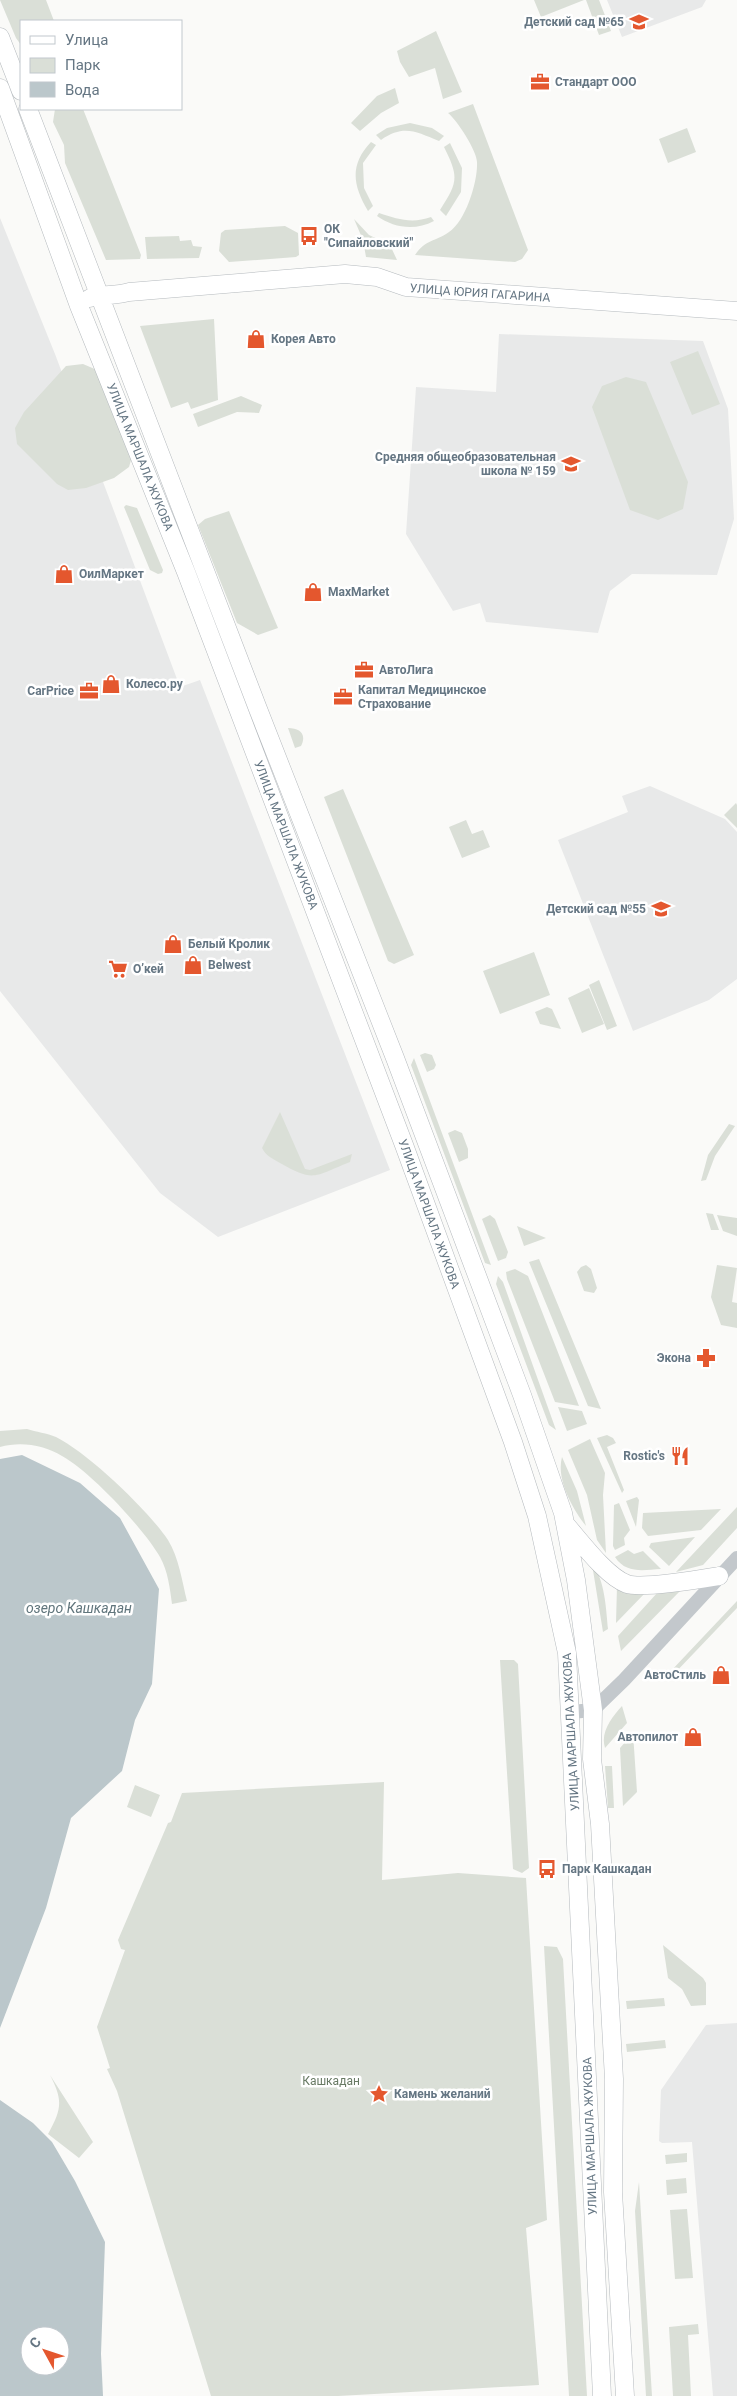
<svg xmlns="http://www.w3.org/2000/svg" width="737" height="2396" font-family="Roboto,sans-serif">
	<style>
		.built { fill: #e8e9e9 }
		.green { fill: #dadfd7 }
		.water { fill: #bbc7cb; fill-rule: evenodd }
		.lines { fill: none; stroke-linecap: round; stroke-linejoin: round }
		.major-casing { stroke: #b5babe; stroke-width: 19 }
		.minor { stroke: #c3c8cc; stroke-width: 14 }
		.major { stroke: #fff; stroke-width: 18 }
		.labels { text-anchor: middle; stroke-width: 5; stroke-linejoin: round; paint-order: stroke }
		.poi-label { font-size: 12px; font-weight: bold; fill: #657683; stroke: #fff; text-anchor: start }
		.street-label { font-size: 12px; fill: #657683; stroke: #fff }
		.park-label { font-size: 12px; fill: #687a64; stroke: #fff }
		.water-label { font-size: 14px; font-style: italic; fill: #60757c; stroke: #fff }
	</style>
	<rect width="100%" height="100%" fill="#fafaf8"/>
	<path class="built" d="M 607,0 L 706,0 L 702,7 L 622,37 Z
		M 0,218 L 55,354 L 180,687 L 200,680 L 390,1170 L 218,1237 L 160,1193 L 0,991 Z
		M 499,334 L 703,341 L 728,409 L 734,519 L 717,575 L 632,574 L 610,591 L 598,633 L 486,622 L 480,603 L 453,611 L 406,534 L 416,387 L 496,392 Z
		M 650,786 L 725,819 L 737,832 L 737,979 L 709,1000 L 633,1031 L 558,840 L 628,812 L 622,796 Z
		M 737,2023 L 737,2396 L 713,2396 L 692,2142 L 662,2143 L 659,2141 L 661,2090 L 706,2025 Z"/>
	<path class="green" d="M 0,0 L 46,0 L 54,21 L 21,21 L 21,45 L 16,38 Z
		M 534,0 L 584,0 L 541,17 Z
		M 586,0 L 599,0 L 611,31 L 599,35 Z
		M 436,31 L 462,92 L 443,99 L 435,68 L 409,77 L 400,62 L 397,51 Z
		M 395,88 L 399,103 L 381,113 L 360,131 L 351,123 L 377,96 Z
		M 473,104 L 528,250 L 522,259 L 515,262 L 415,255 C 426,239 435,242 449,232 C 466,221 478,181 477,162 C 477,151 457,120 448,113 Z
		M 55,109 L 83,109 L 141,255 L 140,259 L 106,260 L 65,163 L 64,145 L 53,122 Z
		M 410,123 L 432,128 L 444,136 L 439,141 C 416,132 404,124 381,140 L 376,135 L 387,128 Z
		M 687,128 L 696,152 L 668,163 L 659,139 Z
		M 371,142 L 376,145 L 363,163 L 364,188 L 373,206 L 368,211 C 353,186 349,165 371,142 Z
		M 450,143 L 462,168 L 461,192 L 446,216 L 440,210 C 458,182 459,177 444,147 Z
		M 379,213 C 397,219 412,224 431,217 L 434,221 C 415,231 394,228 377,216 Z
		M 354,219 L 369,235 L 390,245 L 397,260 L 366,257 L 363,240 Z
		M 285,226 L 298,233 L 299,255 L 296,257 L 229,262 L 219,251 L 221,233 L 225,230 Z
		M 179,236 L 180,241 L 191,240 L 193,246 L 202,247 L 199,258 L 147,259 L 145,237 Z
		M 214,319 L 218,400 L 191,409 L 188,402 L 171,408 L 140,326 Z
		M 698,351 L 720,404 L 692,415 L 670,362 Z
		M 83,364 L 97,370 L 132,457 L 129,467 L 114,478 L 86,488 L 68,490 L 57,484 L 17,444 L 15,428 L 24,412 L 66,366 Z
		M 626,377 L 646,382 L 688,482 L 683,509 L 658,520 L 630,510 L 592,407 L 602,386 Z
		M 241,396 L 262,405 L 259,413 L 237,412 L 198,427 L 193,414 Z
		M 126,505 L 137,508 L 163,570 L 162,573 L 158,574 L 150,570 L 124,507 Z
		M 229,511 L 278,628 L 258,635 L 237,623 L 198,525 L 205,519 Z
		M 288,728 C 300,728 307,734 301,746 L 295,748 Z
		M 343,789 L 414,955 L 394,964 L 388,961 L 324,797 Z
		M 736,803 L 737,805 L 737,828 L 724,815 Z
		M 466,820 L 472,834 L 483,830 L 490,847 L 462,858 L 449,827 Z
		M 534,952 L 550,995 L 500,1014 L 483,971 Z
		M 599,980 L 617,1026 L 607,1030 L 589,985 Z
		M 589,988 L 604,1024 L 582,1033 L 568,998 Z
		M 547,1007 L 552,1009 L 561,1029 L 540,1024 L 535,1012 Z
		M 425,1053 L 432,1055 L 436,1065 L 434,1069 L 427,1072 L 420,1055 Z
		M 414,1058 L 491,1265 L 485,1263 L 411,1065 Z
		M 280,1112 L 305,1169 L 310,1170 L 352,1154 L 350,1162 C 314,1176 315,1183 280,1163 C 273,1159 266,1156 262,1148 Z
		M 729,1124 L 735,1126 L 715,1156 L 706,1180 L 701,1181 L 708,1155 Z
		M 455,1130 L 462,1133 L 468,1149 L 468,1158 L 459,1162 L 448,1133 Z
		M 706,1213 L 713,1214 L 719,1230 L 711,1230 Z
		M 490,1215 L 495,1219 L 508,1252 L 506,1258 L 498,1261 L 482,1219 Z
		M 717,1215 L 737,1218 L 737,1236 L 723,1231 Z
		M 517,1226 L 546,1238 L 524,1246 Z
		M 539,1259 L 601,1409 L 588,1406 L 529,1262 Z
		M 586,1265 L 591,1269 L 597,1288 L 594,1293 L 584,1291 L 577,1272 L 581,1267 Z
		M 717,1265 L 737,1268 L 732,1302 L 737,1303 L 737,1328 L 721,1325 L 711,1297 Z
		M 515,1269 L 528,1276 L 579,1406 L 555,1402 L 507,1279 L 506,1272 Z
		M 498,1276 L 503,1282 L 556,1430 L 549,1425 L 496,1284 Z
		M 558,1407 L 582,1411 L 587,1424 L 567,1431 Z
		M 27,1429 C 36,1432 47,1433 56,1437 C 88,1453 148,1510 168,1540 C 179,1558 182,1581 187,1601 L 172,1604 C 170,1589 168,1571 160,1557 C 144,1529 90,1471 62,1456 C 44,1445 21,1441 0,1447 L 0,1431 Z
		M 607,1435 L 613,1438 L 616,1443 L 607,1447 L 624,1490 L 622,1493 L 597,1438 Z
		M 590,1439 L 605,1473 L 603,1495 L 606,1553 L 597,1540 L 587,1495 L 568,1450 Z
		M 562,1457 L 577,1491 L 586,1526 C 572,1508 556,1479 562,1457 Z
		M 637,1497 L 639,1500 L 636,1527 L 626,1501 Z
		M 619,1503 L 630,1530 L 624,1538 L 625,1545 L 615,1550 L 613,1546 L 614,1505 Z
		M 737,1507 L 737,1528 L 703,1565 L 676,1572 Z
		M 721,1509 L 701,1530 L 648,1536 L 642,1528 L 643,1513 Z
		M 695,1537 L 669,1566 L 649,1547 L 651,1543 Z
		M 628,1550 L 634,1554 L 643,1551 L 661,1569 C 643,1570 626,1574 615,1557 Z
		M 592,1564 C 605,1579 606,1609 608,1629 L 603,1632 Z
		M 617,1586 L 647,1591 L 616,1623 Z
		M 681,1590 L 621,1651 L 618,1636 L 658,1592 Z
		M 737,1601 L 737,1608 L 673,1675 L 670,1672 Z
		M 500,1660 L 514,1660 L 518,1664 L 529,1868 L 522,1873 L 513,1869 Z
		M 622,1706 L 627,1723 L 605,1748 C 600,1732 612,1717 622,1706 Z
		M 633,1733 L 637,1792 L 623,1806 L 620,1748 Z
		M 605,1766 L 612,1766 L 614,1808 L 608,1808 Z
		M 384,1782 L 382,1880 L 458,1873 L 526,1878 L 547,2220 L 526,2228 L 539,2385 L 338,2396 L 211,2396 L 117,2091 L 107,2069 L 110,2068 L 97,2027 L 125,1950 L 121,1949 L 118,1940 L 168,1823 L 171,1822 L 182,1793 Z
		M 135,1785 L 160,1795 L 151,1817 L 127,1807 Z
		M 663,1945 L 703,1978 L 706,1983 L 706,2005 L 691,2006 L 682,1989 L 668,1978 Z
		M 544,1946 L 557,1947 L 563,1959 L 587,2396 L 569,2396 Z
		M 664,1998 L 665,2006 L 627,2009 L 626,2001 Z
		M 665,2040 L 666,2048 L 627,2052 L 626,2044 Z
		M 50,2075 L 93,2142 L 79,2158 L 48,2134 C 62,2109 63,2100 50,2075 Z
		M 687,2153 L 687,2162 L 666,2164 L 665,2155 Z
		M 686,2178 L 687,2193 L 667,2195 L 666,2180 Z
		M 639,2182 L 652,2396 L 646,2396 L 635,2211 Z
		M 687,2209 L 693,2278 L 675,2279 L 670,2210 Z
		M 698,2324 L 699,2334 L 688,2335 L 691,2396 L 673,2396 L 669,2327 Z"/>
	<path class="water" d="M 22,1455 L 80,1483 L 120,1518 L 159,1589 L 152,1684 L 135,1720 L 122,1771 L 71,1818 L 46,1908 L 0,2028 L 0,1459 Z
		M 0,2100 L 33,2123 L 52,2142 L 75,2181 L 105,2242 L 101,2354 L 103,2396 L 0,2396 ZM 30,2336 L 60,2336 L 60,2366 L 30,2366 Z"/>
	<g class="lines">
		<g class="major-casing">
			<path id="major" d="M 0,37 L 21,91
				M 0,88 L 79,306 L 186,572 L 404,1145 L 513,1442 L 537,1516 L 567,1653 L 602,2396
				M 28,109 L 258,709 L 395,1058 L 522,1395 L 563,1513 L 576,1580 L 593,1710 L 592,1759 L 600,1824 L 614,2079 L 613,2192 L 625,2396
				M 90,298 C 103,294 116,296 129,292 L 345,274 L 377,277 L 406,287 L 737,311
				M 567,1526 C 581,1542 607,1577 627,1584 C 643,1589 701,1579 719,1576"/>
		</g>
		<path class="minor" d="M 571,1712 L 593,1710 L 624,1680 L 737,1558"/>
		<use href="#major" class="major"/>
	</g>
	<defs>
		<g id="school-bare" transform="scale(1.5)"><path d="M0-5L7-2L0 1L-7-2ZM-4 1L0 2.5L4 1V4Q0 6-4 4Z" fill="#e4572e" stroke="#fff" stroke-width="2.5" paint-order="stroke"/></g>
		<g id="office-bare" transform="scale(1.5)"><path d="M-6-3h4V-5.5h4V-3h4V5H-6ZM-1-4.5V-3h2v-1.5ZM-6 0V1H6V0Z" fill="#e4572e" stroke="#fff" stroke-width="2.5" paint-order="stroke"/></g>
		<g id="bus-bare" transform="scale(1.5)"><path d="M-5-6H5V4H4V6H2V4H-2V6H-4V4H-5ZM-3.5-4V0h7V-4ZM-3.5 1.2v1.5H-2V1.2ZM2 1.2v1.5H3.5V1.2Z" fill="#e4572e" stroke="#fff" stroke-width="2.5" paint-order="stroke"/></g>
		<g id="shop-bare" transform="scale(1.5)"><path d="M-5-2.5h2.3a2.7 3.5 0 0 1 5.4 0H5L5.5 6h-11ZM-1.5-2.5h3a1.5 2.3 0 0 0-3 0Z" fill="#e4572e" stroke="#fff" stroke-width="2.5" paint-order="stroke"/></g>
		<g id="supermarket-bare" transform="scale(1.5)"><path d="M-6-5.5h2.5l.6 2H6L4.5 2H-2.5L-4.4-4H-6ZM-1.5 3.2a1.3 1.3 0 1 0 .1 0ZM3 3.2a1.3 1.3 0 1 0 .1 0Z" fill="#e4572e" stroke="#fff" stroke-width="2.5" paint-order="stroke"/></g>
		<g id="pharmacy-bare" transform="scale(1.5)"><path d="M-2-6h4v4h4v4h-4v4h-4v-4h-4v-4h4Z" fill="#e4572e" stroke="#fff" stroke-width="2.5" paint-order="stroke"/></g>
		<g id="restaurant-bare" transform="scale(1.5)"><path d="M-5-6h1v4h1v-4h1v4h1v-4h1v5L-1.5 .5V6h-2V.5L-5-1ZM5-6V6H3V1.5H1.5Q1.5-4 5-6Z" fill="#e4572e" stroke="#fff" stroke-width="2.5" paint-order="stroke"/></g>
		<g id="sight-bare" transform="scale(1.5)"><path d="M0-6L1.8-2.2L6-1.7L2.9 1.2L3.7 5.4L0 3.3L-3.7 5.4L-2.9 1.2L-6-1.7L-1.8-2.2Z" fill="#e4572e" stroke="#fff" stroke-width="2.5" paint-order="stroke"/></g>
	</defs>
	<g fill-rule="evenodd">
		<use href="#school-bare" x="639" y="22"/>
		<use href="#office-bare" x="540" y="82"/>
		<use href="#bus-bare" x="309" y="236"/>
		<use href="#shop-bare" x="256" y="339"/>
		<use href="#school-bare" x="571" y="464"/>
		<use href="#shop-bare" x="64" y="574"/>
		<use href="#shop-bare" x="313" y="592"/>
		<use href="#office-bare" x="364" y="670"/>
		<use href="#shop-bare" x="111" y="684"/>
		<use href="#office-bare" x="89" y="691"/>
		<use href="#office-bare" x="343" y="697"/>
		<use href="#school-bare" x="661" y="909"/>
		<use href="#shop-bare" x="173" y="944"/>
		<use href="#shop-bare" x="193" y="965"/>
		<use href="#supermarket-bare" x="118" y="969"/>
		<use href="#pharmacy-bare" x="706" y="1358"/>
		<use href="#restaurant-bare" x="680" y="1456"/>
		<use href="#shop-bare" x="721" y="1675"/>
		<use href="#shop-bare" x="693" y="1737"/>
		<use href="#bus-bare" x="547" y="1869"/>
		<use href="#sight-bare" x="379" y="2094"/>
	</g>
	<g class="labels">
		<g class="poi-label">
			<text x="624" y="26" text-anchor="end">Детский сад №65</text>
			<text x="555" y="86">Стандарт ООО</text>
			<text x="324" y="233">ОК<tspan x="324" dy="14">"Сипайловский"</tspan></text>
			<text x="271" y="343">Корея Авто</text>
			<text x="556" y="461" text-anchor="end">Средняя общеобразовательная<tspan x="556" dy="14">школа № 159</tspan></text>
			<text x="79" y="578">ОилМаркет</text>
			<text x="328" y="596">MaxMarket</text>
			<text x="379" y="674">АвтоЛига</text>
			<text x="126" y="688">Колесо.ру</text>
			<text x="358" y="694">Капитал Медицинское<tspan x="358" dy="14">Страхование</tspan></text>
			<text x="74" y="695" text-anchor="end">CarPrice</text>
			<text x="646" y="913" text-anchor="end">Детский сад №55</text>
			<text x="188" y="948">Белый Кролик</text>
			<text x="208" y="969">Belwest</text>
			<text x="133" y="973">О’кей</text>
			<text x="691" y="1362" text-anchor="end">Экона</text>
			<text x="665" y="1460" text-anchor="end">Rostic's</text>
			<text x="706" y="1679" text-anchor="end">АвтоСтиль</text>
			<text x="678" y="1741" text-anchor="end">Автопилот</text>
			<text x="562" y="1873">Парк Кашкадан</text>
			<text x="394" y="2098">Камень желаний</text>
		</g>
		<g class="street-label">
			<text transform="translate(480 293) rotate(4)" y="4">УЛИЦА ЮРИЯ ГАГАРИНА</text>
			<text transform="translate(140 457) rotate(68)" y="4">УЛИЦА МАРШАЛА ЖУКОВА</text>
			<text transform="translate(286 835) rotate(69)" y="4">УЛИЦА МАРШАЛА ЖУКОВА</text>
			<text transform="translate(429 1214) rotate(70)" y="4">УЛИЦА МАРШАЛА ЖУКОВА</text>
			<text transform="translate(571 1732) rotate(-93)" y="4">УЛИЦА МАРШАЛА ЖУКОВА</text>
			<text transform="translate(590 2136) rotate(-92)" y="4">УЛИЦА МАРШАЛА ЖУКОВА</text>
		</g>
		<g class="park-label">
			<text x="331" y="2085">Кашкадан</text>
		</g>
		<g class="water-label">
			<text x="79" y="1613">озеро Кашкадан</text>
		</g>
	</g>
	<rect x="20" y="20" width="162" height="90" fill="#ffffff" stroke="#c1c8cd"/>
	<rect x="30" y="36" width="25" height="8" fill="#ffffff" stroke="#c1c8cd"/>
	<text x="65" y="45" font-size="15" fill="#657683">Улица</text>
	<rect x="30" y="58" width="25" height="15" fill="#dadfd7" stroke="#c1c8cd"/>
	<text x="65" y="70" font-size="15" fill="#657683">Парк</text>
	<rect x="30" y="82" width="25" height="15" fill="#bbc7cb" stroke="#c1c8cd"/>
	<text x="65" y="95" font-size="15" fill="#657683">Вода</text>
	<g transform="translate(45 2351) rotate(310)"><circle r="24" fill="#ffffff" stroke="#c1c8cd"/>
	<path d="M0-4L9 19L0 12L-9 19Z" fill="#e4572e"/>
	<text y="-8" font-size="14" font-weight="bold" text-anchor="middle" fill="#657683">С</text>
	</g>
</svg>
